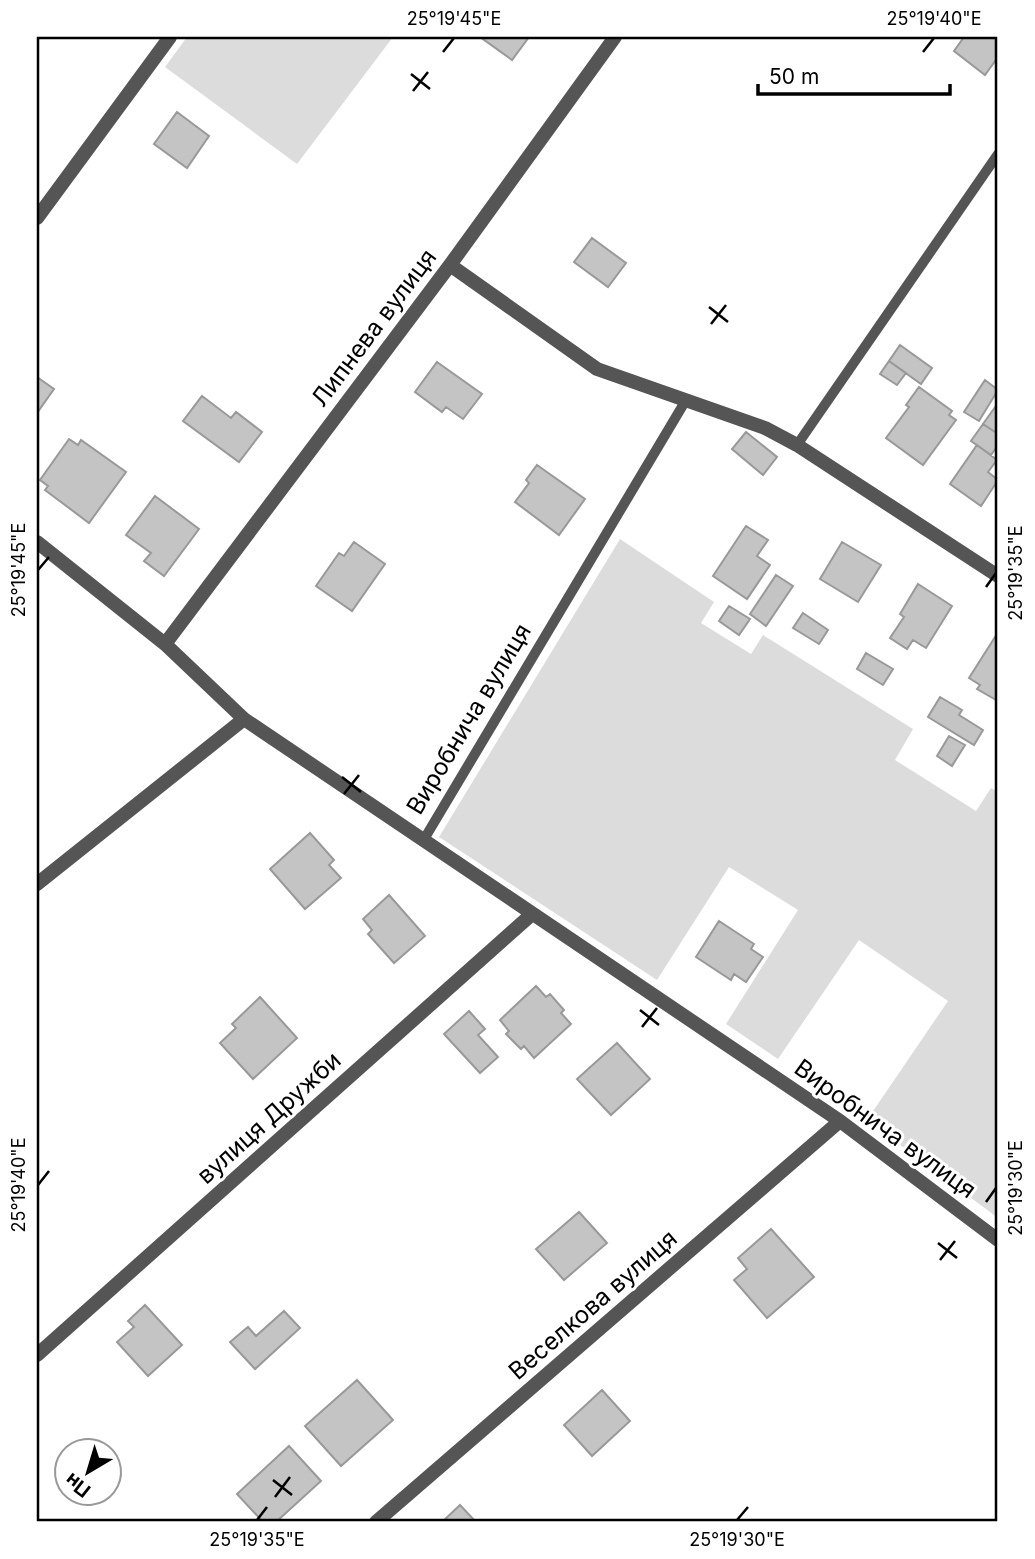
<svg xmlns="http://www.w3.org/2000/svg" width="1035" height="1559" font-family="Inter,sans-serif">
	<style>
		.green { fill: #dcdcdc }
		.building { fill: #c4c4c4; stroke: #999; stroke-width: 2 }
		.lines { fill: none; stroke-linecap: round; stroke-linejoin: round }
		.lane { stroke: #555; stroke-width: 10 }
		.street { stroke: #555; stroke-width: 14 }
		.ticks { fill: none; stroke: #000; stroke-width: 2.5 }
		.labels { text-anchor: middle; stroke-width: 6; stroke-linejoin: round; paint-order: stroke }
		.street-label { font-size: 24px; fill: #000; stroke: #fff }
		.neatline { fill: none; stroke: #000; stroke-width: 2.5 }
		.ticks-label { font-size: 18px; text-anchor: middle; fill: #000 }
	</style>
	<rect width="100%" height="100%" fill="#fff"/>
	<path class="green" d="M 187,37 L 393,37 L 297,164 L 165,67 Z
		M 620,539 L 714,602 L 701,623 L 751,654 L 763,635 L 913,729 L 895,760 L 976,811 L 991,788 L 998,792 L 998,1218 L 867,1120 L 948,1001 L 859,940 L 778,1059 L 726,1024 L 798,910 L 729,867 L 657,980 L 439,837 Z"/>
	<path class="building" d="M 480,37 L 529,37 L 512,60 Z
		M 964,37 L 998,37 L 998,57 L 985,75 L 954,51 Z
		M 177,112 L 209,136 L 187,168 L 154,144 Z
		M 592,238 L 626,263 L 608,287 L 574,262 Z
		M 900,345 L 932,368 L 921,384 L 889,361 Z
		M 889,361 L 906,373 L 897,385 L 880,374 Z
		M 437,362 L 482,394 L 463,419 L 446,407 L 442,412 L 415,392 Z
		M 37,377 L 54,389 L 37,413 Z
		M 985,380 L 998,390 L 979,421 L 964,412 Z
		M 919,387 L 952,411 L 949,415 L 956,420 L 923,465 L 886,438 L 909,407 L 906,405 Z
		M 202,396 L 231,418 L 236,412 L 262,432 L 239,462 L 183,421 Z
		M 998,403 L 998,434 L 983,424 Z
		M 983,424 L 998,434 L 998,445 L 991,455 L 971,441 Z
		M 746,432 L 777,457 L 763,475 L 732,449 Z
		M 69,439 L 78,445 L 81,440 L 126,472 L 89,523 L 45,490 L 48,486 L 40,480 Z
		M 977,445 L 997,460 L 988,472 L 998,480 L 981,506 L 950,484 Z
		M 537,465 L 585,499 L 559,535 L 515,502 L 529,483 L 526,480 Z
		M 155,496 L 199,529 L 164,576 L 144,561 L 151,553 L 126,535 Z
		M 746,526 L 768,540 L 757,556 L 770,565 L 747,599 L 713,576 Z
		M 354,542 L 385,564 L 352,611 L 316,586 L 339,553 L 344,556 Z
		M 842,542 L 881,565 L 858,602 L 820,579 Z
		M 776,575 L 793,586 L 766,626 L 750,614 Z
		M 918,584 L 952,606 L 926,648 L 913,640 L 907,649 L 890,638 L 904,617 L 900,614 Z
		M 729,606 L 750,619 L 739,635 L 719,621 Z
		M 803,613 L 828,630 L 819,644 L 793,628 Z
		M 995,637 L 998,640 L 998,701 L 977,689 L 980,685 L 969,678 Z
		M 866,653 L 893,669 L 883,685 L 857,669 Z
		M 940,697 L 962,710 L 959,715 L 983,730 L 974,745 L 928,717 Z
		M 949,736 L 965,745 L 952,766 L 937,756 Z
		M 310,833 L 334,860 L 329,865 L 341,878 L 305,909 L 270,869 Z
		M 389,895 L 425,936 L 394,963 L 368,934 L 372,930 L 363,919 Z
		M 719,921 L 754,944 L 751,949 L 763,957 L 746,982 L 734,974 L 731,980 L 696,957 Z
		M 536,986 L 546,997 L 550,994 L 564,1010 L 561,1013 L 571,1024 L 534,1058 L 524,1046 L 521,1049 L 506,1034 L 509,1031 L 500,1020 Z
		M 260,997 L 297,1038 L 253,1079 L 220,1043 L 236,1028 L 232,1024 Z
		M 469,1011 L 485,1029 L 478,1035 L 498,1057 L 480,1073 L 444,1034 Z
		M 617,1043 L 650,1079 L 611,1115 L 577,1079 Z
		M 579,1212 L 607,1243 L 564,1280 L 536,1249 Z
		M 771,1229 L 814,1277 L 767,1318 L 734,1280 L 747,1269 L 738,1258 Z
		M 145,1305 L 182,1345 L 148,1376 L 117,1342 L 134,1327 L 128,1321 Z
		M 284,1311 L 300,1328 L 255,1369 L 230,1342 L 248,1327 L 256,1336 Z
		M 357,1380 L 393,1420 L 341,1466 L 305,1426 Z
		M 602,1390 L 630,1421 L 592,1456 L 564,1425 Z
		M 289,1446 L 321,1481 L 276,1522 L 263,1522 L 237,1494 Z
		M 460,1505 L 476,1522 L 442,1522 Z"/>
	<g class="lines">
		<path class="lane" d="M 797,445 L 998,154
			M 423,841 L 686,400"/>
		<path class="street" d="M 37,218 L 170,37
			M 450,265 L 597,369 L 765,428 L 797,445 L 998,576
			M 37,542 L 165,644 L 244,719 L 840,1121 L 998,1240
			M 165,644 L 450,265 L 615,37
			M 37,884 L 244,719
			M 37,1355 L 531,915
			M 376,1522 L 840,1121"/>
	</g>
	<path class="ticks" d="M 443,52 L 454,38M 923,52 L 934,38M 411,74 L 430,89M 413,91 L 428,72M 709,307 L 728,322M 711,324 L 726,305M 38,570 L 49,557M 986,587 L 996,573M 342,777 L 361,792M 344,794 L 359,775M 640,1010 L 659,1025M 642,1027 L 657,1008M 38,1185 L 49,1171M 986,1202 L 996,1188M 938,1243 L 957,1258M 940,1260 L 955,1241M 273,1480 L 292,1495M 275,1497 L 290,1477M 257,1520 L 267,1507M 737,1520 L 748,1507"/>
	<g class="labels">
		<g class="street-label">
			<text transform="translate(374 328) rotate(-53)" y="8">Липнева вулиця</text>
			<text transform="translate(469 719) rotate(-59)" y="8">Виробнича вулиця</text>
			<text transform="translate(269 1118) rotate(-42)" y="8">вулиця Дружби</text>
			<text transform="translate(885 1129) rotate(36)" y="8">Виробнича вулиця</text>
			<text transform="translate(593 1305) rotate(-41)" y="8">Веселкова вулиця</text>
		</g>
	</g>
	<rect width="1035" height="1559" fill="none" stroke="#ffffff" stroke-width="77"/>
	<g transform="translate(88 1472) rotate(218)"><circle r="33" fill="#ffffff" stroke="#999999" stroke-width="2"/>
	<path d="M0-5L12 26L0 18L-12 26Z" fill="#000000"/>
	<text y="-10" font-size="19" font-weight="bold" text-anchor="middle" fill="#000000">Пн</text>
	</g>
	<path d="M758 84v10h192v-10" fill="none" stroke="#000000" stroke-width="3.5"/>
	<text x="769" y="84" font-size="21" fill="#000000" stroke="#ffffff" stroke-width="5" paint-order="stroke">50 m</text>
	<rect x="38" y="38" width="958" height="1482" class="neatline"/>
	<g class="ticks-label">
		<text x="454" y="25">25°19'45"E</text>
		<text x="934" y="25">25°19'40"E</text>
		<text transform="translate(19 570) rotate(-90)" y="6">25°19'45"E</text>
		<text transform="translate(1016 573) rotate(-90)" y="6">25°19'35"E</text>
		<text transform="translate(19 1185) rotate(-90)" y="6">25°19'40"E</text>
		<text transform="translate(1016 1188) rotate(-90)" y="6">25°19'30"E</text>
		<text x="257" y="1546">25°19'35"E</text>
		<text x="737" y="1546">25°19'30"E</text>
	</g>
</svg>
